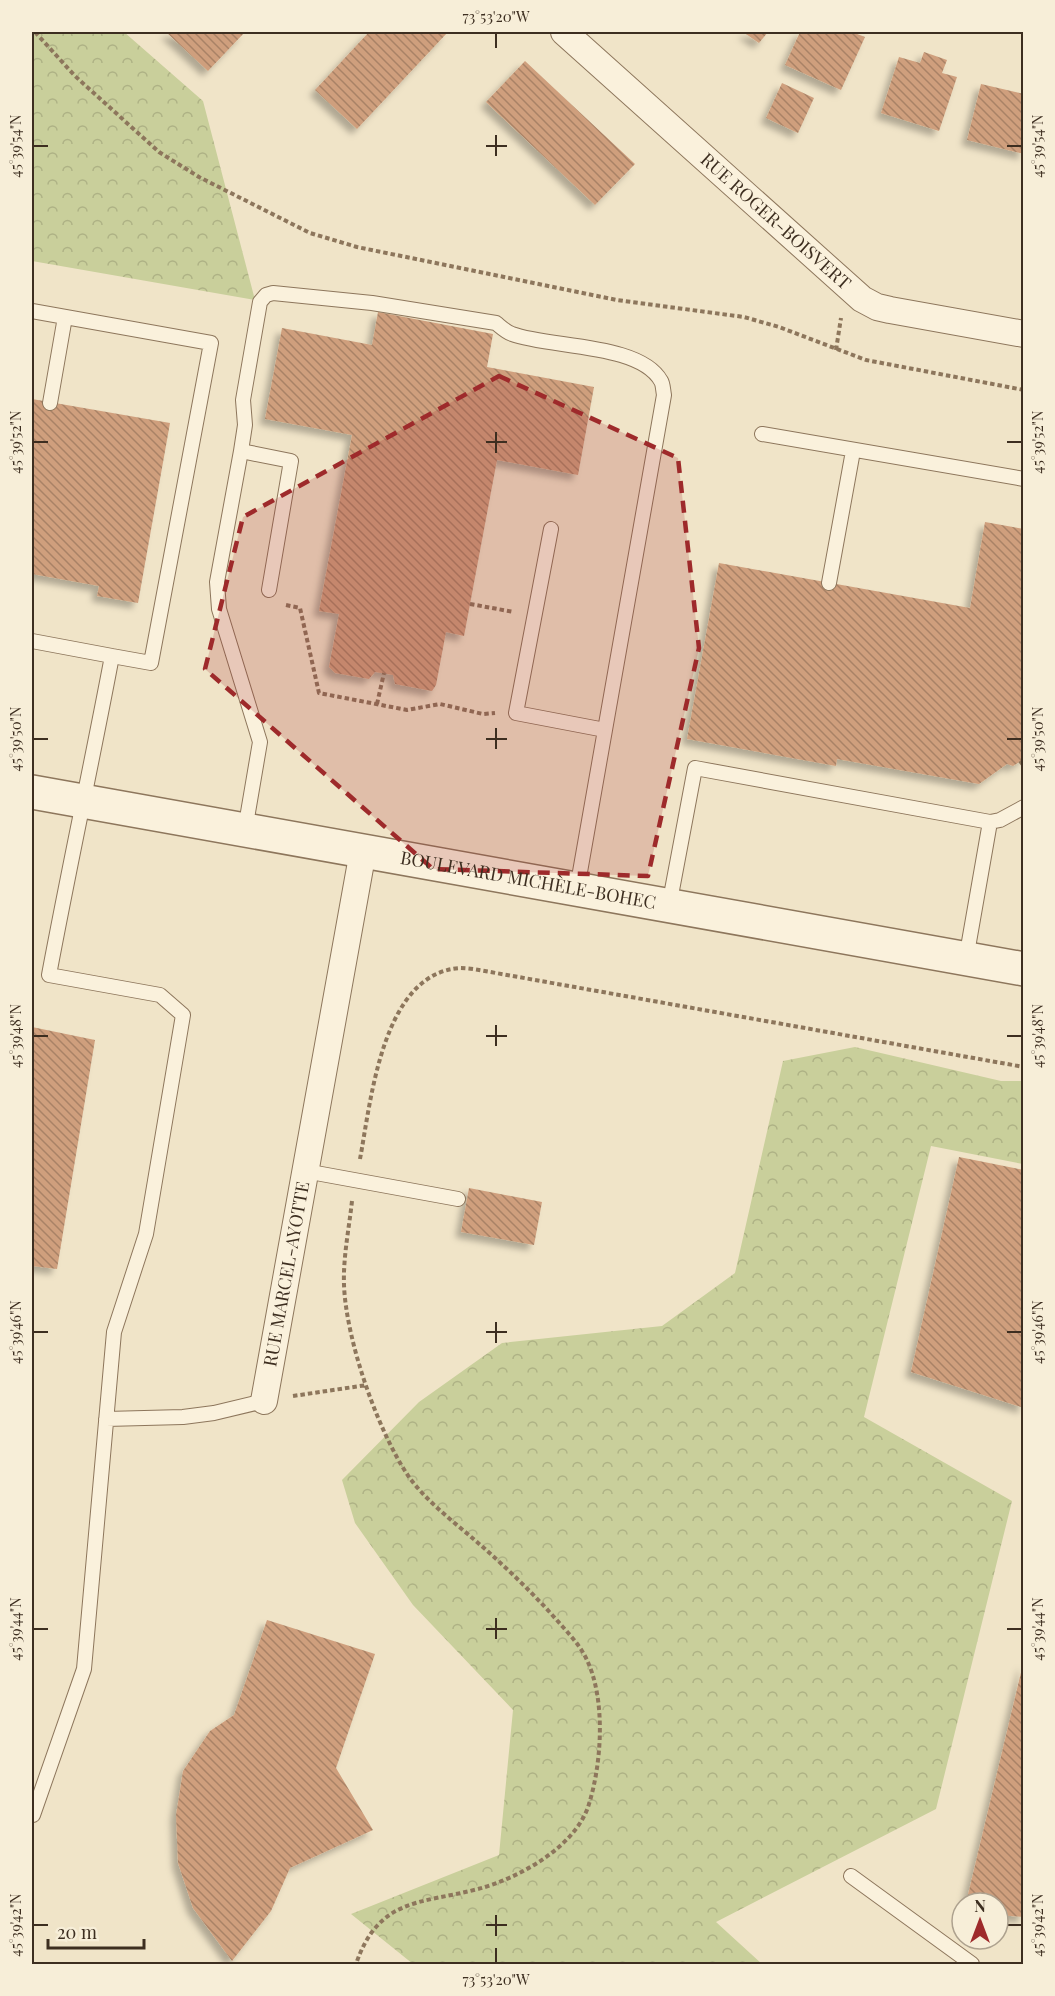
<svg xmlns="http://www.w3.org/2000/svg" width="1055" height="1996" font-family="'Playfair Display',serif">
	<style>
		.forest { fill: url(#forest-crowns) }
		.building { fill: url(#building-back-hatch); filter: url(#shadow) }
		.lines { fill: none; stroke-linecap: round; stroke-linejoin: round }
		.service-casing { stroke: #8d765c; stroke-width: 16 }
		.minor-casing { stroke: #8d765c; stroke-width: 28 }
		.tertiary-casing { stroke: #8d765c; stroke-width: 36 }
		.path { stroke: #8d765c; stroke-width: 4; stroke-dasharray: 4.5 3; stroke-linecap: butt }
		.service { stroke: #faf1dc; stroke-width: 14 }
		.minor { stroke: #faf1dc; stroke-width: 26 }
		.tertiary { stroke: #faf1dc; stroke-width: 33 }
		.marked { fill: #9e2a2b; fill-opacity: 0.2; stroke: #9e2a2b; stroke-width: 4.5; stroke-dasharray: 12 8; stroke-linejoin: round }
		.ticks { fill: none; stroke: #3d2e20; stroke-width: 2 }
		.labels { text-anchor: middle; stroke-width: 5; stroke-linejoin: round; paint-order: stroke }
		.street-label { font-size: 18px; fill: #3d2e20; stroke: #f7eed8 }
		.neatline { fill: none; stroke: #3d2e20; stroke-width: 2 }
		.ticks-label { font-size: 15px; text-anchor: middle; fill: #3d2e20 }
	</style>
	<defs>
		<pattern id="forest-crowns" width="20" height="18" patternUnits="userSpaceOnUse" patternTransform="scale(1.5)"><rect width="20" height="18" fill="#c9cf9b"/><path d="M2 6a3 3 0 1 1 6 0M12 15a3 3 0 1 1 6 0" fill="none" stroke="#aeb285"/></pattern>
		<pattern id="building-back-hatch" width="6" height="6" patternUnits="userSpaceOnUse" patternTransform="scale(1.5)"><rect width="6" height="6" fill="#cf9f7d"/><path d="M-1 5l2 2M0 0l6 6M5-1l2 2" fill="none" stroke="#a98266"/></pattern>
		<filter id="shadow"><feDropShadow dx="-5.5" dy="5.5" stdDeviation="3" flood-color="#0004"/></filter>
	</defs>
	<rect width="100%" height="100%" fill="#f0e4c8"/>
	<path class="forest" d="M 32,32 L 124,32 L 203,101 L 255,300 L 32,261 Z
		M 855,1047 L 1001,1081 L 1023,1081 L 1023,1164 L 931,1146 L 864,1417 L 1012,1501 L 936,1809 L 716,1922 L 762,1964 L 413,1964 L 351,1914 L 499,1855 L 513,1710 L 413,1605 L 355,1523 L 342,1480 L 419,1402 L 502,1343 L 662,1326 L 735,1273 L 783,1061 Z"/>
	<path class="building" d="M 166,32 L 245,32 L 208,71 Z
		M 369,32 L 448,32 L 357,129 L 315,90 Z
		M 743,32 L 768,32 L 759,43 Z
		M 800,32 L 852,32 L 865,37 L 841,90 L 785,65 Z
		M 924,52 L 947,60 L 942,73 L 957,77 L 939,131 L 881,113 L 899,57 L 920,63 Z
		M 525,61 L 635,164 L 595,205 L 486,102 Z
		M 782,83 L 814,98 L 798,133 L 766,118 Z
		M 981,84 L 1024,94 L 1024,154 L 967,140 Z
		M 378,312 L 493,334 L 487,367 L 594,387 L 578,475 L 497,460 L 464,636 L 446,632 L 436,685 L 432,691 L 395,684 L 393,675 L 375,672 L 369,679 L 335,673 L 329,667 L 339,614 L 319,611 L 352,435 L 265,419 L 282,328 L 372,345 Z
		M 32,399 L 170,423 L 138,603 L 97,596 L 99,586 L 32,574 Z
		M 985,522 L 1024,529 L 1024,759 L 1013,766 L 1007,764 L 979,784 L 837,759 L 836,766 L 687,739 L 719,563 L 970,608 Z
		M 32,1027 L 95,1040 L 57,1269 L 32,1266 Z
		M 959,1157 L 1024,1170 L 1024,1408 L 911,1372 Z
		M 469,1188 L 542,1202 L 534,1245 L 461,1232 Z
		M 267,1620 L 375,1654 L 336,1768 L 373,1830 L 290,1868 L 271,1911 L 232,1961 L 193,1908 L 178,1863 L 176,1815 L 183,1771 L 210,1731 L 234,1715 Z
		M 1023,1664 L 1024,1664 L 1024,1917 L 998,1915 L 998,1903 L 966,1903 Z"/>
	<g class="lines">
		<g class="service-casing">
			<path id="service" d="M 32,311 L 211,343 L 151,663 L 112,656
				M 50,403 L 65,317
				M 762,434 L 1024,479
				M 241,451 L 245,425 L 243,400 L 260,302 L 266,295 L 273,293 L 372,303 L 496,323 C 501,327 506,332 512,334 C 549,348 640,343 661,381 C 663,384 663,390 664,395 L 577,889
				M 551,529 L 516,713 L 605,730
				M 829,583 L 853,451
				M 32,641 L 112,656 C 92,762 69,868 49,975 L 160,995 L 183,1015 L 146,1234 L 114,1332 L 84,1669 L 33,1815
				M 245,830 L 260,742 L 219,609 L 217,582 L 241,451 L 291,461 L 269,590
				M 669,906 L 695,768 L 990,822 L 1000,820 L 1024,807
				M 966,959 L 990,822
				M 305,1171 L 458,1199
				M 106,1419 L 183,1417 L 214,1413 L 264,1401
				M 851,1876 L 972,1964"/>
		</g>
		<g class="minor-casing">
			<g id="minor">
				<path id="s1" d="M 564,32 L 862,299 L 877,307 L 890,310 L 1024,334"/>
				<path id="s2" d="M 264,1401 L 363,851"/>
			</g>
		</g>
		<g class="tertiary-casing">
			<g id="tertiary">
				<path id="s3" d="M 32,792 L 1024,969"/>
			</g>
		</g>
		<path class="path" d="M 35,32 L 75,76 L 159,152 L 199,177 L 310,233 L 357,247 L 617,300 L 744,317 L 779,327 L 866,360 L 1024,390
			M 836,350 L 841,318
			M 470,604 L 514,612
			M 286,605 L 300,608 L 319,693 L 407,710 L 440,704 L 483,714 L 495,713
			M 377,704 L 384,673
			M 1020,761 L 1024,766
			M 360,1159 C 371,1101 382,973 460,968 C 466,968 473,969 479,970 L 1024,1067
			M 352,1201 C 349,1229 343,1257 344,1285 C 346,1340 378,1432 409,1477 C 427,1502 454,1522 477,1542 C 507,1568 536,1596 562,1626 C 571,1636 580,1646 586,1658 C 606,1698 602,1762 589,1804 C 576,1847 519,1878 478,1889 C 421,1904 379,1897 356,1964
			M 293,1396 L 367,1385"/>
		<use href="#service" class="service"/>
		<use href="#minor" class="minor"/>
		<use href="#tertiary" class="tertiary"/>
	</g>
	<path class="marked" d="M 499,376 L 678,458 L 699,648 L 648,876 L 433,869 L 205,669 L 243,517 Z"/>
	<path class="ticks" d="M 496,33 L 496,48M 496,135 L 496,156M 33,146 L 48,146M 486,146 L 507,146M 1007,146 L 1022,146M 496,432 L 496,453M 33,442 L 48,442M 486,442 L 507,442M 1007,442 L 1022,442M 496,728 L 496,749M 33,739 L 48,739M 486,739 L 507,739M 1007,739 L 1022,739M 496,1025 L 496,1046M 33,1036 L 48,1036M 486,1036 L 507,1036M 1007,1036 L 1022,1036M 496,1322 L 496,1343M 33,1332 L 48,1332M 486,1332 L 507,1332M 1007,1332 L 1022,1332M 496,1618 L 496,1639M 33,1629 L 48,1629M 486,1629 L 507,1629M 1007,1629 L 1022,1629M 496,1915 L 496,1936M 33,1925 L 48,1925M 486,1925 L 507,1925M 1007,1925 L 1022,1925M 496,1948 L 496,1963"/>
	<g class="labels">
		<g class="street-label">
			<text dy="6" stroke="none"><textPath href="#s1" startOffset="284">RUE ROGER-BOISVERT</textPath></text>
			<text dy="6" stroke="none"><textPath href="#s3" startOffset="504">BOULEVARD MICHÈLE-BOHEC</textPath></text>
			<text dy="6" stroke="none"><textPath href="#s2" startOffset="129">RUE MARCEL-AYOTTE</textPath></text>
		</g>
	</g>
	<rect width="1055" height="1996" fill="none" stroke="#f7eed8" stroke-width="66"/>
	<g transform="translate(980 1921)"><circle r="28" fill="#f7eed8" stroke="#ada18e" stroke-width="1.5"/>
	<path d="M0-4.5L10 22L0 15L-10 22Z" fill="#9e2a2b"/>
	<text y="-9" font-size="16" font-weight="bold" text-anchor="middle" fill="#3d2e20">N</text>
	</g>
	<path d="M48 1939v9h96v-9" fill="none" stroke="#3d2e20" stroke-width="3"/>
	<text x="57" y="1939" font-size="18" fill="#3d2e20" stroke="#f7eed8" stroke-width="4.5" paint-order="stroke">20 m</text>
	<rect x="33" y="33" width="989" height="1930" class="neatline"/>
	<g class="ticks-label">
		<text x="496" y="22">73°53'20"W</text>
		<text transform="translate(16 146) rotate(-90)" y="5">45°39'54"N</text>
		<text transform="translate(1038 146) rotate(-90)" y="5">45°39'54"N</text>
		<text transform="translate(16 442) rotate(-90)" y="5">45°39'52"N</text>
		<text transform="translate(1038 442) rotate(-90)" y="5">45°39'52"N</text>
		<text transform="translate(16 739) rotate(-90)" y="5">45°39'50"N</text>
		<text transform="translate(1038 739) rotate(-90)" y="5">45°39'50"N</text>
		<text transform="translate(16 1036) rotate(-90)" y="5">45°39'48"N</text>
		<text transform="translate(1038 1036) rotate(-90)" y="5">45°39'48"N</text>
		<text transform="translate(16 1332) rotate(-90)" y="5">45°39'46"N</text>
		<text transform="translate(1038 1332) rotate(-90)" y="5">45°39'46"N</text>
		<text transform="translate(16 1629) rotate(-90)" y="5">45°39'44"N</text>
		<text transform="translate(1038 1629) rotate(-90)" y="5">45°39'44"N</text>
		<text transform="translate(16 1925) rotate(-90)" y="5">45°39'42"N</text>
		<text transform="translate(1038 1925) rotate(-90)" y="5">45°39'42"N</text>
		<text x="496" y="1985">73°53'20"W</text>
	</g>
</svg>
